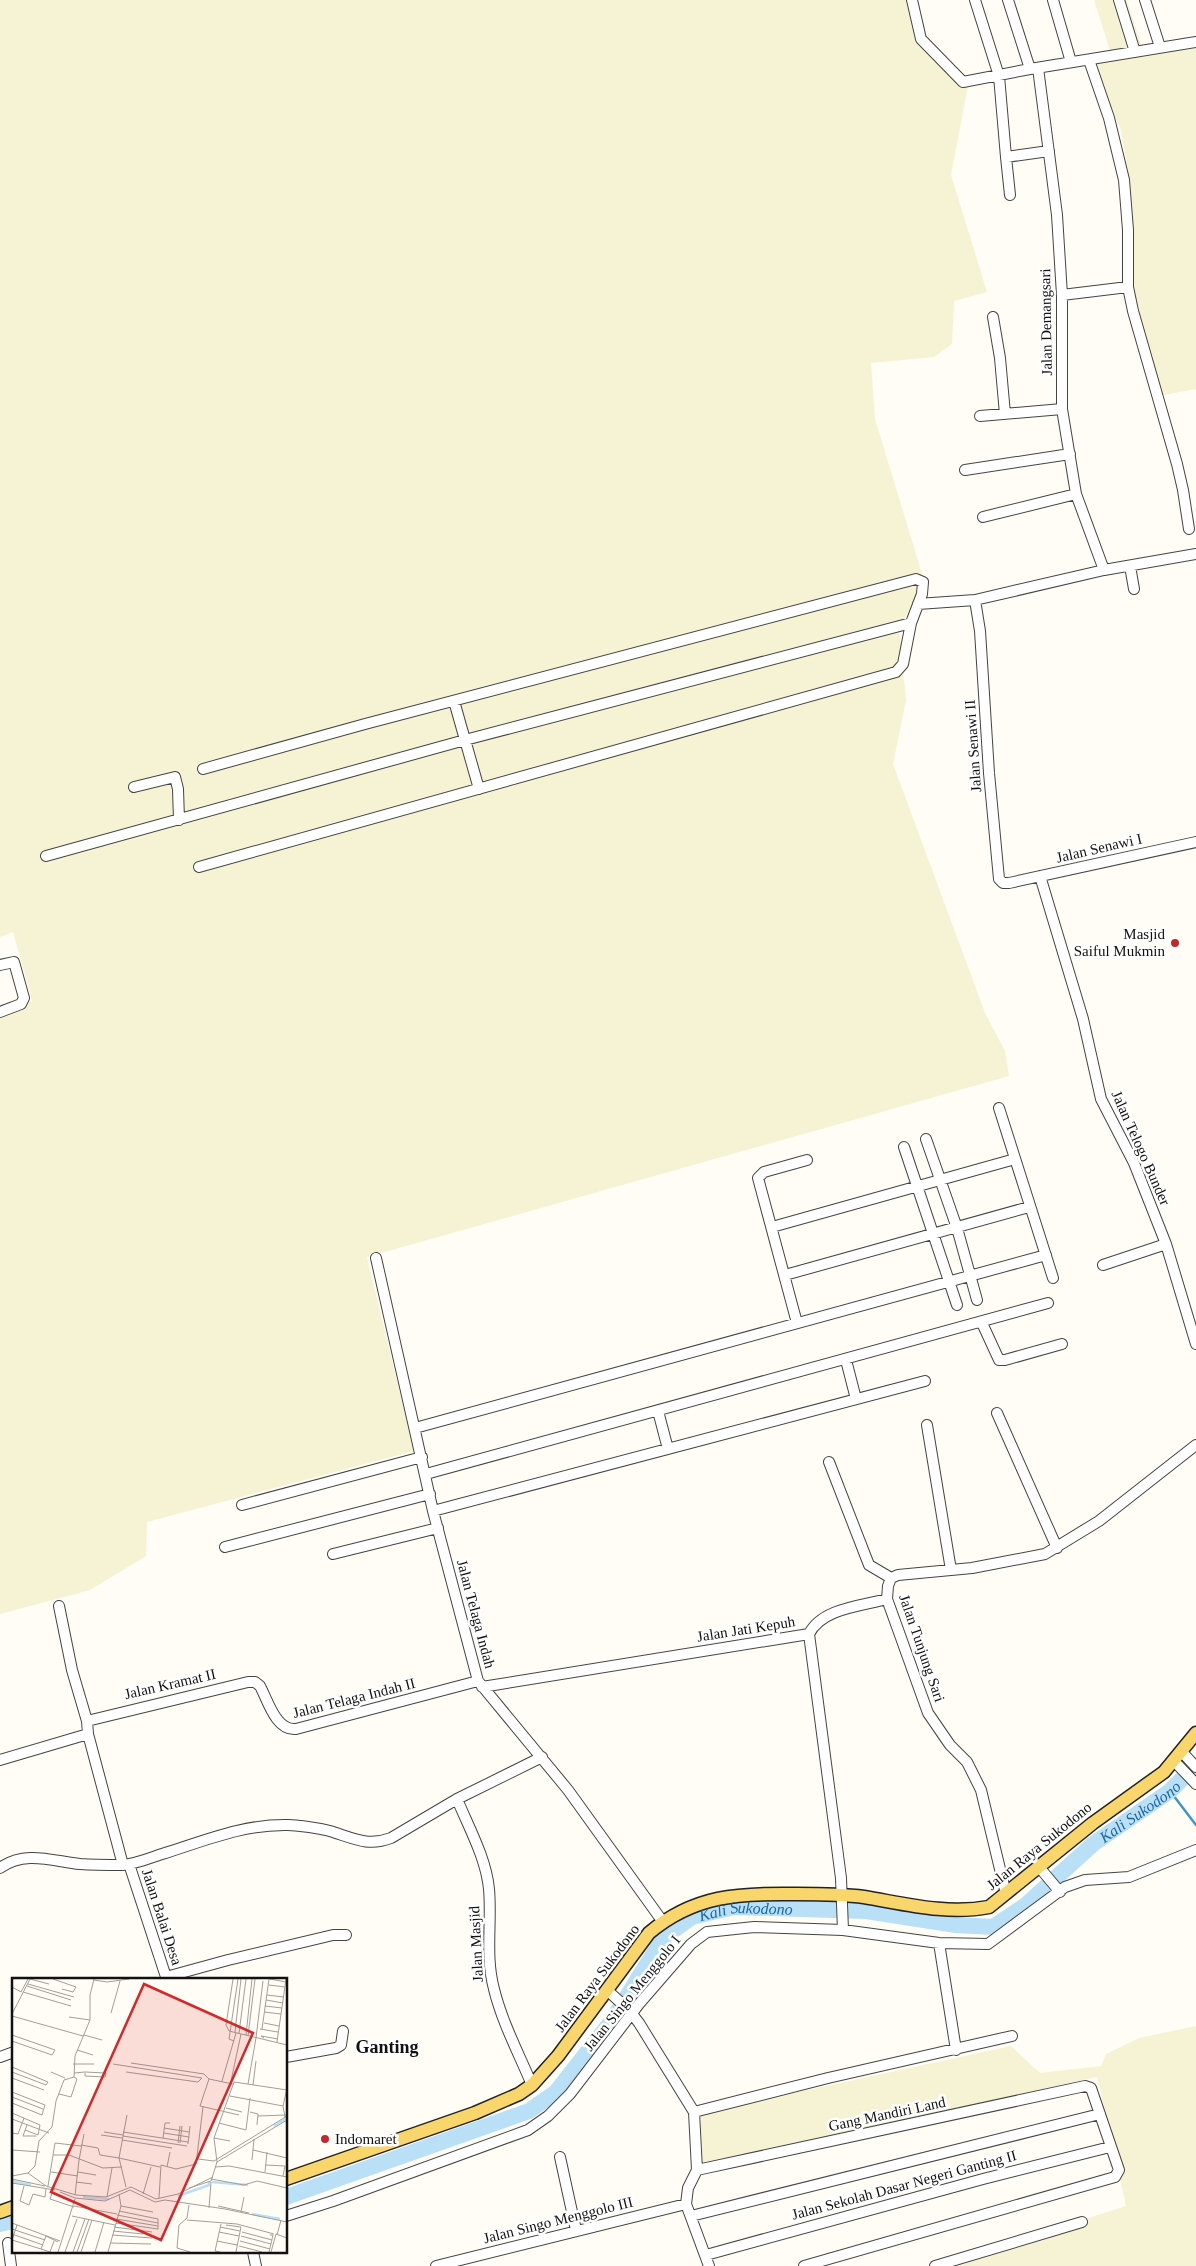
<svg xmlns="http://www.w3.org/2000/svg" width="1196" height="2266" font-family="Georgia,serif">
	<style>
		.farmland { fill: #f6f3d4 }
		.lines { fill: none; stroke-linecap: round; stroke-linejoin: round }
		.stream { stroke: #3f96cf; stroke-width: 2.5 }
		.river { stroke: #b9e0f7; stroke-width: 16 }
		.minor-casing { stroke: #444; stroke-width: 12 }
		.major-casing { stroke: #222; stroke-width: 15 }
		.minor { stroke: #fff; stroke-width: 10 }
		.major { stroke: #f9d66b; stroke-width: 12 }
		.poi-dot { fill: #c4262e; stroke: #fff; stroke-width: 2 }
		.labels { text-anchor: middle; stroke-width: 5; stroke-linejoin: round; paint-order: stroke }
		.street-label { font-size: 15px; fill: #111; stroke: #fff }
		.poi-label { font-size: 15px; fill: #111; stroke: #fff; text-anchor: end }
		.water-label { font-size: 16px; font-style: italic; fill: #1768a6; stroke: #fff }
		.quarter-label { font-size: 18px; font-weight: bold; fill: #111; stroke: #fff }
		.inset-river { fill: none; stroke: #b9e0f7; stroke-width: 2.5 }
		.inset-road { fill: none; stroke: #a09f9a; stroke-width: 1 }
		.view { fill: #d62828; fill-opacity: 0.15; stroke: #d62828; stroke-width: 2.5 }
		.inset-edge { fill: none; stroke: #111; stroke-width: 2.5 }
	</style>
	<rect width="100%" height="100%" fill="#fffdf5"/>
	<path class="farmland" d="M 0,0 L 915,0 L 923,38 L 962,76 L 968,86 L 951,175 L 987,292 L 954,301 L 952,344 L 934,357 L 871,363 L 875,419 L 926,587 L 899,626 L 906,700 L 893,764 L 985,1013 L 1005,1051 L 1009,1076 L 367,1257 L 414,1451 L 147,1522 L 146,1556 L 90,1590 L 0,1614 L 0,1015 L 32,1001 L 13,932 L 0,937 Z
		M 1094,0 L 1127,0 L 1144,54 L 1196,46 L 1196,389 L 1163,395 L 1131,293 L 1129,179 L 1121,130 L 1091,63 L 1113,60 Z
		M 1196,2026 L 1196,2266 L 939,2266 L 1126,2206 L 1097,2077 L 702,2166 L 700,2113 L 1011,2046 L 1040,2073 L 1101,2066 L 1106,2054 L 1139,2038 Z"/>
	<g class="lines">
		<path class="stream" d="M 1170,1791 L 1196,1825"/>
		<g class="river">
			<path id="s1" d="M 286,2197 L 529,2111 L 556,2092 L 611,2022 L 664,1937 L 692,1917 L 734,1907 L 866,1911 L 956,1925 L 993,1927 L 1026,1905 L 1093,1844 L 1170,1791 L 1196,1765"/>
			<path d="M 0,2224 L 14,2221"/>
		</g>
		<g class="minor-casing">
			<path id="minor" d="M 912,0 L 921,39 L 963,82 L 1030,69 L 1196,42
				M 975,0 L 999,76 L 1006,157 L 1049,151
				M 1008,0 L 1030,69
				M 1053,0 L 1071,62
				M 1119,0 L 1135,52
				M 1145,0 L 1160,47
				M 1089,60 L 1109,118 L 1124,180 L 1128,230 L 1128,287 L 1133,311 L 1177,464 L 1183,490 L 1189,529
				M 1038,68 L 1057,215 L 1062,295 L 1062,409 L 1076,494 L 1104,570
				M 1006,157 L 1010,195
				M 1062,295 L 1128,287
				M 993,317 L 1000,358 L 1005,414
				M 980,416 L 1062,409
				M 965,470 L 1070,454
				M 983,517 L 1076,494
				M 1130,566 L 1134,589
				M 975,600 L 980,631 L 989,773 L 999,879 L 1003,883 L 1009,883 L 1196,842
				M 918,604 L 975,600 L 1104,570 L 1196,554
				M 454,701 L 479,789
				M 134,787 L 175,777 L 178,789 L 179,820
				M 46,856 L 465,740 L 911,623
				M 199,867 L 896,672 L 903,664 L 911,623 L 922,594 L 923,582 L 916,579 L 365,724 L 203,769
				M 1040,876 L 1083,1019 L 1101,1099 L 1134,1163 L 1166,1244 L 1196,1344
				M 0,965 L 14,962 L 24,998 L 21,1004 L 0,1012
				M 999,1108 L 1053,1278
				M 926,1139 L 957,1228 L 977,1300
				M 904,1147 L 957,1305
				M 772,1227 L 1015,1159
				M 376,1258 L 433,1511 L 478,1681 L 568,1790 L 663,1922
				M 1103,1265 L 1166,1244
				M 785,1275 L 1029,1207
				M 797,1323 L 758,1178 L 764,1172 L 807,1160
				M 982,1323 L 999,1360 L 1005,1360 L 1062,1344
				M 846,1360 L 856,1399
				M 658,1411 L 668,1449
				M 997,1413 L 1057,1548
				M 927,1425 L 951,1570
				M 415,1428 L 1046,1255
				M 829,1462 L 869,1565 L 891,1578
				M 426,1474 L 1048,1303
				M 242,1505 L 422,1457
				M 433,1511 L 925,1381
				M 225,1547 L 430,1494
				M 333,1554 L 438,1528
				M 59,1606 L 72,1670 L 87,1721 L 88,1734 L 123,1865
				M 482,1687 L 809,1634
				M 87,1721 L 248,1682 L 255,1682 L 260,1686 C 268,1701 276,1731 296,1729 L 478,1681
				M 1182,1752 L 1196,1767
				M 0,1760 L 88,1734
				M 1174,1761 L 1196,1784
				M 457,1799 C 469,1828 486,1858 489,1889 C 492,1922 485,1956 494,1989 C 502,2022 519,2054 532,2085
				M 129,1864 L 167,1980
				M 1039,1867 L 1060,1892
				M 0,1868 C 25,1850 52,1861 80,1864 C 94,1865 108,1865 122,1865 C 136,1864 150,1858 162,1854 C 204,1841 243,1824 288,1825 C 303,1826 322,1828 336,1833 C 357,1840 370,1846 391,1838 L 457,1799 L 542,1757
				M 1006,1894 L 981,1790 L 967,1762 L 950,1745 L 928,1713 L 887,1599 L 888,1586 L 891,1578 L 898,1575 L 972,1568 L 1045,1554 L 1099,1521 L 1196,1445
				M 843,1930 L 841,1878 L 809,1634 C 822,1608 862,1606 887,1599
				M 939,1943 L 956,2050
				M 166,1977 L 228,1960 L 333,1935 L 346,1935
				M 608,1991 L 629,2010 L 639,2023 L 694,2112 L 697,2170 L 688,2188 L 686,2204 L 709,2266
				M 0,2057 L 14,2052
				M 286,2057 L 336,2048 L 341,2045 L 343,2031
				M 694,2112 L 828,2078 L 1012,2036
				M 560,2157 L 576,2230
				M 697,2170 L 1085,2086 L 1091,2088 L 1119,2170 L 1115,2177 L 804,2266
				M 286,2216 L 333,2201 L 528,2130 L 548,2116 L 570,2094 L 639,2004 L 691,1944 L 707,1932 L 754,1927 L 843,1930 L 939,1943 L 988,1944 L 1065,1887 L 1085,1880 L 1129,1877 L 1196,1850
				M 691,2216 L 1100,2114
				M 8,2243 L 11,2266
				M 253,2252 L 256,2266
				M 706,2255 L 983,2179 L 1110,2147
				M 436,2266 L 686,2204
				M 935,2266 L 1082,2222"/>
		</g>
		<g class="major-casing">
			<path id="major" d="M 286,2179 L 475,2113 L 519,2094 L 532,2085 L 558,2056 L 649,1933 C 694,1895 739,1893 796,1894 C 819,1894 842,1894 864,1897 C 906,1904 947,1915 989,1907 L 1093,1823 L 1164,1772 L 1196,1733
				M 0,2212 L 14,2207"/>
		</g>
		<use href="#minor" class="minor"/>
		<use href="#major" class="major"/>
	</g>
	<g class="poi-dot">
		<circle cx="1175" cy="943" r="5"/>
		<circle cx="325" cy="2139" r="5"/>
	</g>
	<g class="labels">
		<g class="street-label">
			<text transform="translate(1046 322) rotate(-91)" y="5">Jalan Demangsari</text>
			<text transform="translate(973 746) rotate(-94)" y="5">Jalan Senawi II</text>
			<text transform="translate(1099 848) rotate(-13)" y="5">Jalan Senawi I</text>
			<text transform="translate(1141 1148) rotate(66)" y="5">Jalan Telogo Bunder</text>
			<text transform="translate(476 1614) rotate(75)" y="5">Jalan Telaga Indah</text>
			<text transform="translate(746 1629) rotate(-9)" y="5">Jalan Jati Kepuh</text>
			<text transform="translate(922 1648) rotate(71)" y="5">Jalan Tunjung Sari</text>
			<text transform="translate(170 1684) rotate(-13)" y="5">Jalan Kramat II</text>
			<text transform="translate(354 1698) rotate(-14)" y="5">Jalan Telaga Indah II</text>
			<text transform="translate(1039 1846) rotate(-39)" y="5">Jalan Raya Sukodono</text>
			<text transform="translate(162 1917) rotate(72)" y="5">Jalan Balai Desa</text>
			<text transform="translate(476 1944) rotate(-93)" y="5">Jalan Masjid</text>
			<text transform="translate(597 1978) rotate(-53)" y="5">Jalan Raya Sukodono</text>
			<text transform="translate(632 1993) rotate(-51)" y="5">Jalan Singo Menggolo I</text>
			<text transform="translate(887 2114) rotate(-12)" y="5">Gang Mandiri Land</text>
			<text transform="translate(904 2185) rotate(-15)" y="5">Jalan Sekolah Dasar Negeri Ganting II</text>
			<text transform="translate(558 2220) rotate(-14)" y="5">Jalan Singo Menggolo III</text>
		</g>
		<g class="poi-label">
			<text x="1165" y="939">Masjid<tspan x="1165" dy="17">Saiful Mukmin</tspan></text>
			<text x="335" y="2144" text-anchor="start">Indomaret</text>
		</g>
		<g class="water-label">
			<text dy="6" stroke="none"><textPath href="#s1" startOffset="1005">Kali Sukodono</textPath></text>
			<text dy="6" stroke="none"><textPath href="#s1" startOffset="569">Kali Sukodono</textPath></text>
		</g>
		<g class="quarter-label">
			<text x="387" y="2053">Ganting</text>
		</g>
	</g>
	<g transform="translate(12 1978)">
		<rect width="275" height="275" fill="#fffdf5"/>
		<path class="inset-river" d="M 262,148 L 275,140M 0,203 L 19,207M 200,204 L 236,207M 166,218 L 197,207 L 197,203M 71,219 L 97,221M 240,236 L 268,241"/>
		<path class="inset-road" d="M 41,1 L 64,9 L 61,14 L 50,11M 221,1 L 214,47 L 217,53 L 275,67M 258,1 L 274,4M 82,2 L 95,4 L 117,1M 16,6 L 62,19M 257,7 L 273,9M 15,8 L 59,22M 0,9 L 9,14 L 16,1M 11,14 L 59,28M 255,17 L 272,19M 254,22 L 271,25M 253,28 L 270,30M 252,34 L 269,36M 99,35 L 108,3M 0,36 L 18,1 L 37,6M 0,38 L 71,58M 57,39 L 78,42M 252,45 L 267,48M 248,51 L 266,54M 250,51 L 257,1M 223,54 L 229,1M 227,55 L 234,1M 0,57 L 43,72 L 40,77 L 0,63M 72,57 L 90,62M 234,57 L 240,1M 236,58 L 243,1M 244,60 L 251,3M 252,60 L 249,58 L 266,61M 222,63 L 217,61 L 226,1M 265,64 L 274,1M 65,72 L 81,77M 119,85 L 192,96 L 197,101 L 221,106M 61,86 L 82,86M 101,86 L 190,100M 0,89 L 36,104 L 34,107 L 0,94M 39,94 L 53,100M 114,94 L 186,104 L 190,100M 62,95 L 73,94 L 94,95 L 93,99 L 73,98 L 73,95M 0,100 L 32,112M 197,101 L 188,128 L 227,137M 210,103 L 224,55M 219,103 L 229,56M 236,106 L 244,60M 241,107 L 244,83M 0,114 L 33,127 L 30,137 L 0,125M 47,116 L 59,119 L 65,101 L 62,99M 218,118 L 271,128M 0,119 L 31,131M 214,130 L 230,134M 238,134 L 246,136 L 245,147M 0,135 L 28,147 L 26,157 L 13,152M 246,138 L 274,137M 273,139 L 271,128 L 275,110M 0,141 L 37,155M 207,145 L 234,152 L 238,120M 15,147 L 11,158 L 24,158M 152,150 L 177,154M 92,154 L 111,157M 111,154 L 176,164M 0,155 L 6,156 L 12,140M 152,155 L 177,159M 89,157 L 110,160M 111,158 L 175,168M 151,160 L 153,145 L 158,145M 202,160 L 218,163M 110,162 L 160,170M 166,165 L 168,148M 168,165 L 170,148M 176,166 L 178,148M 69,167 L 86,170 L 88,177 L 107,180M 0,172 L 28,174M 241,172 L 275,180M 41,177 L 57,177 L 91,190 L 110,189M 107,180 L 148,189M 186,181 L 202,183 L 275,138M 67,182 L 72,156M 240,182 L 242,161M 205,184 L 202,160 L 222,104 L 275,112M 254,187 L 273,188 L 271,198M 155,189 L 158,174M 203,189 L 217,188 L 275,199M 39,194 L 66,198M 66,194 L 84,197M 253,194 L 255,174M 16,195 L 23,188 L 27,163 L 40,149 L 44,123 L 52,102 L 62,99 L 63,78 L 78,42 L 78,17 L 82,1M 0,198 L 16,195 L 34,208 L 64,217 L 94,219 L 119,209 L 144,221 L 166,216 L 201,199M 0,201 L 33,208M 199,201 L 232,207 L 245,203 L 275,210M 64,204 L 80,206M 0,205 L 43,212M 12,208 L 8,223 L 17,227 L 21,216 L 33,219 L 34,211M 36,208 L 43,165 L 69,168M 114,209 L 107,180 L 115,137M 177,210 L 199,203 L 205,184 L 275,142M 41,212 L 38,221 L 62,229M 48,214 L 63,220 L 93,223 L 118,212 L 143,224 L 153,222 L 213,231 L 275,244M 131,216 L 139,189M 63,217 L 67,182M 95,219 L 100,190M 147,220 L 149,187 L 164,191 L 184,186 L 191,129M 177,227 L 175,240 L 167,247 L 165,270 L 178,274M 62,228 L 105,236M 109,228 L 141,234M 206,228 L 237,235M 197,230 L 199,204M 229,234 L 232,219M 105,237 L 146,245M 60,238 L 103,247M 104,241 L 146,248M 175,242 L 225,246 L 262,256M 0,245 L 48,263M 104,245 L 146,251 L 146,241 L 107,233M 214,247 L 229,249 L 224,274M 102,249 L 140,254M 208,249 L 228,253M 0,251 L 33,262M 101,253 L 131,256M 207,254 L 227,258M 230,254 L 260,262M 0,256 L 31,267M 100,257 L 140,260M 265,257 L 269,242M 229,258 L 259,266M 0,262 L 29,271M 0,262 L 5,247M 42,263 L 38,274 L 29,271 L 34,258 L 46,264M 205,263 L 225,267M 228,263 L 258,271M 99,265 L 139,266M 227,268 L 250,274M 46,274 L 63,221M 53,274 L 65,241M 61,274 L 73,241M 65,274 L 77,241M 69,274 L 80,242M 83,274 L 92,244M 96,274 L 109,228 L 107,216M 208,274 L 203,273 L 209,246M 257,274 L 261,257 L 258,257M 259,274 L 264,256 L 275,260"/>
		<path class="view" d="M 132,6 L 241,55 L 149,262 L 39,214 Z"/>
		<rect width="275" height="275" class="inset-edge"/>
	</g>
</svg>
